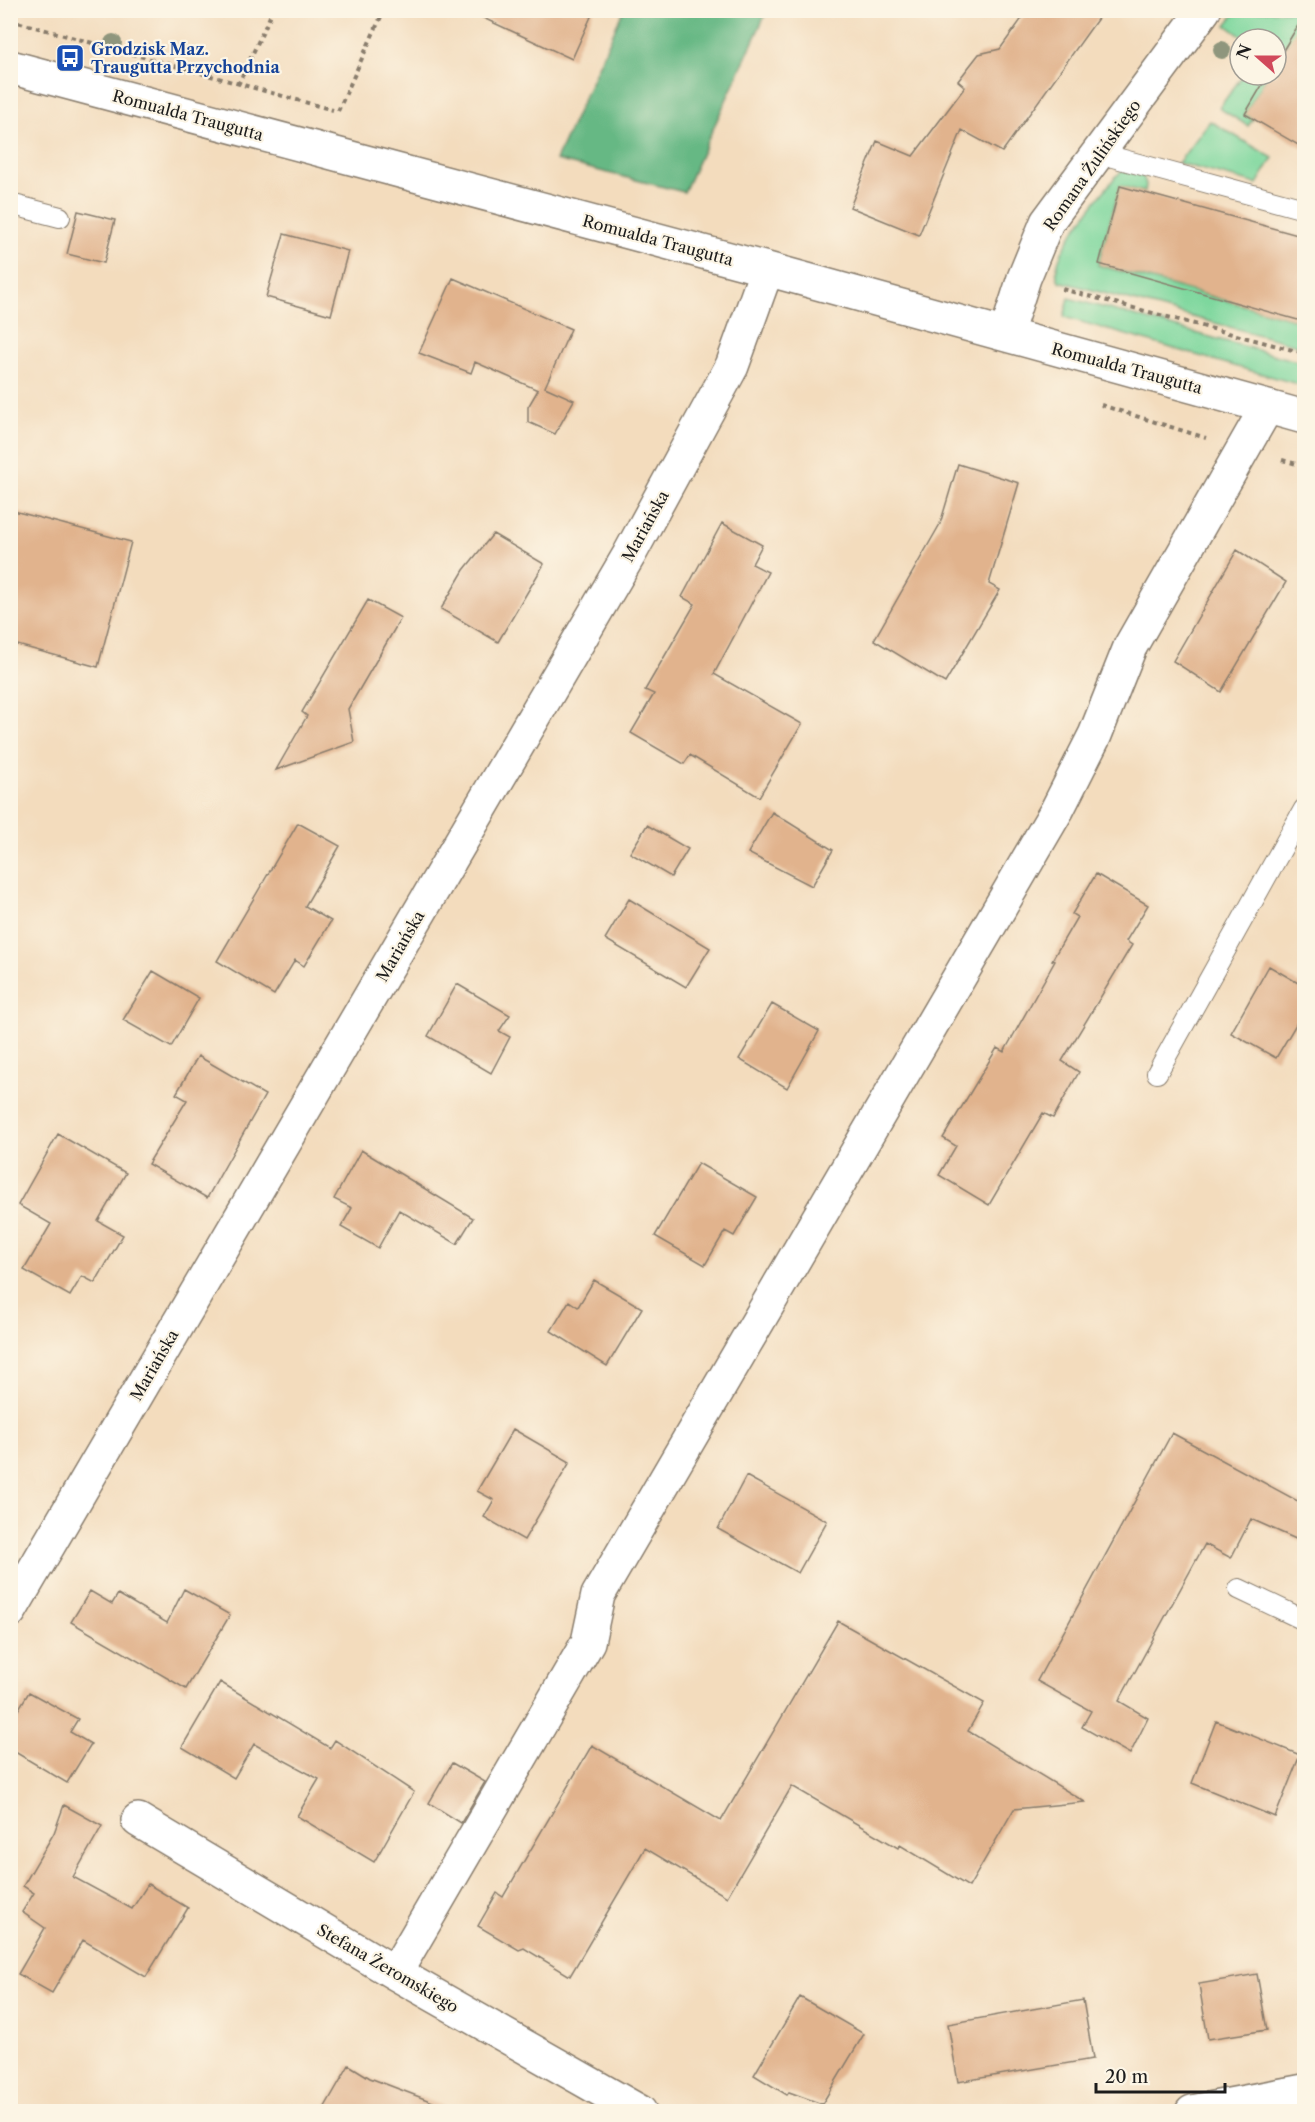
<svg xmlns="http://www.w3.org/2000/svg" width="1315" height="2122" font-family="'Libre Caslon Text',serif">
	<style>
		.green { fill: #7dd79d; stroke: #4c7a5c; stroke-width: 1.5 }
		.forest { fill: #66b884; stroke: #416a50; stroke-width: 1.5 }
		.building { fill: #e1b38d }
		.lines { fill: none; stroke-linecap: round; stroke-linejoin: round }
		.service-casing { stroke: #887c6c; stroke-width: 22 }
		.minor-casing { stroke: #887c6c; stroke-width: 36 }
		.path { stroke: #887c6c; stroke-width: 4; stroke-dasharray: 4.5 4.5; stroke-linecap: butt }
		.service { stroke: #fff; stroke-width: 20 }
		.minor { stroke: #fff; stroke-width: 33 }
		.tree { fill: #8f967d }
		.labels { text-anchor: middle; stroke-width: 4.5; stroke-linejoin: round; paint-order: stroke }
		.transit-label { font-size: 16px; font-weight: bold; fill: #164399; stroke: #fcf5e5; text-anchor: start }
		.street-label { font-size: 16px; fill: #1c1c1c; stroke: #fcf5e5 }
	</style>
	<rect width="100%" height="100%" fill="#fcf5e5"/>
	<filter id="ink" filterUnits="userSpaceOnUse"><feTurbulence type="fractalNoise" baseFrequency=".0167" numOctaves="2"/><feDisplacementMap in="SourceGraphic" scale="12" xChannelSelector="R" yChannelSelector="G"/><feConvolveMatrix kernelMatrix="1 2 1 2 8 2 1 2 1" color-interpolation-filters="sRGB"/></filter>
	<filter id="wash" filterUnits="userSpaceOnUse"><feTurbulence type="fractalNoise" baseFrequency=".008" numOctaves="4" result="noise"/><feDisplacementMap in="SourceGraphic" scale="24" xChannelSelector="R" yChannelSelector="G"/><feGaussianBlur stdDeviation="1.35" result="paint"/><feColorMatrix in="noise" values="0 0 0 0 0 0 0 0 0 0 0 0 0 0 0 0 0 1.4 0 .05"/><feComposite in="paint" operator="in"/></filter>
	<g filter="url(#wash)">
		<rect width="100%" height="100%" fill="#f3dcbd"/>
		<path class="green" d="M 1237,11 L 1304,11 L 1304,53 L 1287,43 L 1276,61 L 1276,39 L 1245,39 L 1226,25 Z
			M 1243,75 L 1268,75 L 1245,114 L 1253,119 L 1248,126 L 1219,108 Z
			M 1210,121 L 1273,158 L 1257,184 L 1178,163 Z
			M 1124,170 L 1143,176 L 1146,184 L 1145,192 L 1120,186 L 1098,265 L 1304,322 L 1304,347 L 1059,281 C 1044,259 1102,195 1116,176 Z
			M 1069,298 L 1304,363 L 1304,386 L 1064,317 Z"/>
		<path class="forest" d="M 623,11 L 767,11 L 684,192 L 556,160 Z"/>
		<g id="blocks">
			<path class="building" d="M 466,10 L 594,10 L 572,59 Z
				M 1028,10 L 1104,10 L 1002,152 L 962,130 L 919,235 L 850,207 L 877,141 L 913,156 L 965,87 L 958,81 L 979,54 L 1000,49 Z
				M 1305,14 L 1305,149 L 1245,114 L 1268,75 L 1276,75 L 1276,62 Z
				M 1120,186 L 1305,237 L 1305,322 L 1099,264 Z
				M 78,211 L 115,220 L 104,263 L 67,254 Z
				M 284,234 L 348,251 L 331,315 L 266,297 Z
				M 453,278 L 571,329 L 545,387 L 574,400 L 555,434 L 528,422 L 528,407 L 538,390 L 475,362 L 471,373 L 419,353 Z
				M 958,464 L 1019,483 L 989,584 L 1000,590 L 945,683 L 874,640 L 940,524 Z
				M 10,510 L 131,542 L 98,667 L 10,643 Z
				M 722,523 L 762,545 L 752,564 L 768,572 L 714,674 L 802,724 L 759,797 L 690,755 L 684,764 L 631,733 L 654,694 L 645,690 L 695,604 L 682,597 Z
				M 493,534 L 544,564 L 498,642 L 441,609 L 464,570 Z
				M 1237,550 L 1286,582 L 1221,692 L 1173,661 Z
				M 368,600 L 401,618 L 348,709 L 354,742 L 276,770 L 307,716 L 302,712 Z
				M 772,812 L 833,850 L 812,886 L 748,853 Z
				M 298,823 L 340,846 L 305,906 L 331,921 L 304,966 L 295,960 L 274,995 L 217,961 Z
				M 647,825 L 688,849 L 671,877 L 630,853 Z
				M 1096,874 L 1148,905 L 1126,941 L 1132,945 L 1062,1061 L 1079,1072 L 1053,1118 L 1043,1113 L 989,1205 L 939,1175 L 956,1146 L 943,1138 L 997,1048 L 1004,1052 L 1055,961 L 1052,960 L 1077,917 L 1072,914 Z
				M 629,899 L 710,948 L 686,987 L 605,939 Z
				M 1269,966 L 1305,987 L 1305,1009 L 1276,1058 L 1231,1033 Z
				M 153,971 L 199,998 L 171,1047 L 123,1020 Z
				M 457,984 L 510,1015 L 499,1031 L 510,1037 L 491,1073 L 428,1036 Z
				M 772,1004 L 819,1031 L 787,1088 L 739,1059 Z
				M 198,1056 L 265,1095 L 207,1198 L 148,1164 L 187,1100 L 176,1094 Z
				M 58,1134 L 126,1173 L 98,1221 L 123,1235 L 95,1283 L 82,1276 L 70,1296 L 24,1270 L 51,1224 L 18,1205 Z
				M 361,1150 L 473,1218 L 457,1244 L 399,1210 L 378,1248 L 341,1227 L 352,1208 L 334,1199 Z
				M 698,1163 L 757,1197 L 734,1236 L 725,1231 L 705,1265 L 655,1236 Z
				M 594,1280 L 642,1308 L 607,1366 L 551,1331 L 569,1301 L 578,1307 Z
				M 513,1429 L 570,1462 L 524,1540 L 484,1517 L 494,1500 L 477,1491 Z
				M 1172,1433 L 1305,1505 L 1305,1543 L 1251,1519 L 1231,1558 L 1205,1544 L 1119,1701 L 1148,1718 L 1130,1754 L 1082,1727 L 1091,1711 L 1037,1681 Z
				M 746,1476 L 827,1521 L 798,1573 L 718,1529 Z
				M 184,1589 L 230,1615 L 186,1689 L 71,1622 L 90,1591 L 112,1604 L 118,1594 L 167,1623 Z
				M 838,1621 L 984,1703 L 968,1731 L 1085,1802 L 1014,1809 L 969,1887 L 900,1845 L 898,1848 L 792,1786 L 727,1897 L 645,1848 L 570,1976 L 524,1948 L 519,1950 L 478,1926 L 497,1893 L 503,1897 L 592,1745 L 721,1821 Z
				M 220,1682 L 330,1748 L 335,1740 L 414,1792 L 374,1862 L 297,1816 L 319,1779 L 254,1744 L 234,1778 L 182,1747 Z
				M 29,1692 L 78,1719 L 70,1732 L 91,1744 L 67,1783 L 10,1749 L 10,1723 Z
				M 1216,1721 L 1300,1755 L 1275,1817 L 1192,1783 Z
				M 452,1763 L 485,1782 L 461,1823 L 429,1803 Z
				M 64,1805 L 102,1826 L 73,1877 L 132,1909 L 148,1884 L 188,1908 L 146,1977 L 83,1940 L 52,1993 L 18,1974 L 45,1928 L 22,1912 L 34,1893 L 23,1886 L 54,1833 Z
				M 1257,1974 L 1267,2030 L 1208,2039 L 1199,1984 Z
				M 800,1997 L 864,2034 L 822,2104 L 789,2092 L 787,2095 L 754,2075 Z
				M 1083,2000 L 1093,2059 L 958,2082 L 948,2024 Z
				M 349,2065 L 370,2078 L 451,2109 L 451,2112 L 322,2112 Z"/>
		</g>
	</g>
	<g filter="url(#ink)">
		<use href="#blocks" fill-opacity="0" stroke="#887c6c" stroke-width="1.5"/>
		<g class="lines">
			<g class="service-casing">
				<path id="service" d="M 1098,153 L 1304,209
					M 10,204 L 60,217
					M 1157,1073 L 1304,809
					M 1239,1589 L 1304,1620"/>
			</g>
			<g class="minor-casing">
				<path id="minor" d="M 10,67 L 767,269 L 1304,417
					M 1006,334 L 1024,278 L 1047,222 L 1204,10
					M 10,1611 L 629,555 L 732,366 L 767,269
					M 138,1820 L 395,1973 L 640,2112
					M 395,1973 L 588,1642 L 598,1595 L 1057,810 L 1095,735 L 1130,647 L 1267,407
					M 1192,2112 L 1304,2091"/>
			</g>
			<path class="path" d="M 10,20 L 333,110
				M 238,85 L 273,10
				M 338,111 L 384,10
				M 1062,289 L 1304,353
				M 1101,405 L 1206,438
				M 1282,460 L 1304,466"/>
			<use href="#service" class="service"/>
			<use href="#minor" class="minor"/>
		</g>
		<g class="tree">
			<circle cx="113" cy="43" r="9"/>
			<circle cx="1222" cy="50" r="9"/>
		</g>
	</g>
	<defs>
		<g id="bus-square" transform="scale(1.5)"><rect x="-9" y="-9" width="18" height="18" rx="4" fill="#1a4fb4" stroke="#fcf5e5"/><path d="M-5-6H5V4H4V6H2V4H-2V6H-4V4H-5ZM-3.5-4V0h7V-4ZM-3.5 1.2v1.5H-2V1.2ZM2 1.2v1.5H3.5V1.2Z" fill="#fff"/></g>
	</defs>
	<g fill-rule="evenodd">
		<use href="#bus-square" x="70" y="58"/>
	</g>
	<g class="labels">
		<g class="transit-label">
			<text x="91" y="55">Grodzisk Maz.<tspan x="91" dy="18">Traugutta Przychodnia</tspan></text>
		</g>
		<g class="street-label">
			<text transform="translate(188 115) rotate(15)" y="6">Romualda Traugutta</text>
			<text transform="translate(1092 165) rotate(-55)" y="6">Romana Żulińskiego</text>
			<text transform="translate(658 240) rotate(15)" y="6">Romualda Traugutta</text>
			<text transform="translate(1127 368) rotate(15)" y="6">Romualda Traugutta</text>
			<text transform="translate(645 526) rotate(-61)" y="6">Mariańska</text>
			<text transform="translate(400 946) rotate(-60)" y="6">Mariańska</text>
			<text transform="translate(154 1365) rotate(-60)" y="6">Mariańska</text>
			<text transform="translate(388 1968) rotate(30)" y="6">Stefana Żeromskiego</text>
		</g>
	</g>
	<rect width="1315" height="2122" fill="none" stroke="#fcf5e5" stroke-width="36"/>
	<g transform="translate(1258 57) rotate(291)"><circle r="28" fill="#fcf5e5" stroke="#a29e95" stroke-width="1.5"/>
	<path d="M0-4.5L10 22L0 15L-10 22Z" fill="#d1495b"/>
	<text y="-9" font-size="16" font-weight="bold" text-anchor="middle" fill="#1c1c1c">N</text>
	</g>
	<path d="M1096 2083v9h129v-9" fill="none" stroke="#1c1c1c" stroke-width="3"/>
	<text x="1105" y="2083" font-size="18" fill="#1c1c1c" stroke="#fcf5e5" stroke-width="4.5" paint-order="stroke">20 m</text>
</svg>
